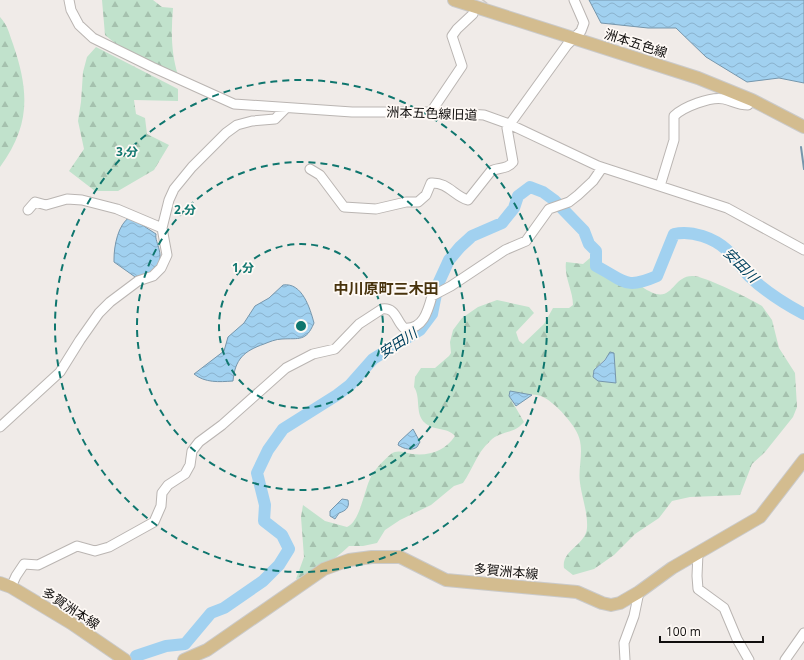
<svg xmlns="http://www.w3.org/2000/svg" width="804" height="660" font-family="'Open Sans','Noto Sans JP',sans-serif">
	<style>
		.forest { fill: url(#forest-firs); fill-rule: evenodd }
		.water { fill: url(#water-waves); stroke: #7696ac }
		.lines { fill: none; stroke-linecap: round; stroke-linejoin: round }
		.stream { stroke: #7696ac; stroke-width: 2 }
		.river { stroke: #a1d1f0; stroke-width: 12 }
		.minor-tunnel { stroke: #cecac7; stroke-width: 9; stroke-dasharray: 9 4.5; stroke-linecap: butt }
		.minor-casing { stroke: #bab5b2; stroke-width: 11 }
		.major-casing { stroke: #cacaca; stroke-width: 14 }
		.minor { stroke: #fff; stroke-width: 9 }
		.major { stroke: #d3bc8f; stroke-width: 12 }
		.ring { fill: none; stroke: #0f766e; stroke-width: 2; stroke-dasharray: 7 5 }
		.labels { text-anchor: middle; stroke-width: 3.5; stroke-linejoin: round; paint-order: stroke }
		.street-label { font-size: 13px; fill: #100e0d; stroke: #fef9f5 }
		.water-label { font-size: 14px; font-style: italic; fill: #00415e; stroke: #fef9f5 }
		.quarter-label { font-size: 15px; font-weight: bold; fill: #48330d; stroke: #fef9f5 }
		.centre { fill: #0f766e; stroke: #fef9f5; stroke-width: 2 }
		.ring-label { font-size: 12px; text-anchor: middle; font-weight: bold; fill: #0f766e; stroke: #fef9f5; stroke-width: 3.5; stroke-linejoin: round; paint-order: stroke }
	</style>
	<defs>
		<pattern id="forest-firs" width="22" height="20" patternUnits="userSpaceOnUse"><rect width="22" height="20" fill="#c1e2cc"/><path d="M5 1l3.5 6h-7zM16 11l3.5 6h-7z" fill="#a5c1ae"/></pattern>
		<pattern id="water-waves" width="16" height="10" patternUnits="userSpaceOnUse"><rect width="16" height="10" fill="#a1d1f0"/><path d="M0 5q4-4 8 0t8 0" fill="none" stroke="#8ab2cd"/></pattern>
	</defs>
	<rect width="100%" height="100%" fill="#f0ebe8"/>
	<path class="forest" d="M 102,0 L 153,0 L 162,7 L 173,8 C 171,31 171,53 178,75 L 116,44 L 105,35 Z
		M 0,17 C 8,26 9,33 13,44 C 29,91 31,125 0,167 Z
		M 96,47 L 178,89 L 178,101 L 134,100 L 136,114 L 145,118 L 147,134 L 169,145 L 154,170 L 118,191 L 95,191 L 69,171 L 84,149 L 78,121 L 81,102 L 83,72 L 87,57 Z
		M 590,258 L 592,258 L 594,267 C 609,275 623,288 641,286 C 674,310 670,275 693,276 C 704,276 744,296 755,302 L 762,306 L 772,320 L 779,348 L 795,373 L 797,407 L 793,417 L 765,452 L 752,464 L 740,495 L 690,497 L 672,501 L 659,518 L 635,534 L 614,555 L 594,569 L 573,575 L 564,568 C 561,550 586,545 587,528 C 588,513 582,498 580,483 C 578,469 583,455 580,441 C 578,427 554,401 541,396 C 536,394 529,395 523,394 C 517,393 514,391 509,393 L 509,396 L 524,422 C 513,435 501,430 490,441 C 476,454 473,469 463,483 L 454,486 L 431,505 L 400,520 L 385,530 L 377,543 L 363,546 L 349,546 C 339,556 310,578 296,579 L 304,557 L 301,517 L 303,505 L 325,521 L 347,527 C 361,521 364,488 372,475 C 376,468 385,459 391,454 C 398,449 405,453 412,454 C 430,456 445,451 455,436 C 448,427 432,431 424,422 C 415,413 421,397 414,387 L 415,377 L 421,368 L 435,368 L 449,356 L 451,353 L 450,342 L 453,330 L 462,318 L 478,307 L 497,300 L 529,307 L 534,313 L 533,314 L 516,332 L 519,341 L 523,344 L 544,324 L 553,308 L 569,308 L 573,305 C 573,290 564,278 566,262 L 583,264 ZM 609,354 L 598,381 L 593,377 C 592,367 604,363 609,354 Z"/>
	<path class="water" d="M 589,0 L 804,0 L 804,83 L 779,78 L 747,82 L 706,57 L 676,28 L 648,28 L 601,23 Z
		M 130,217 L 156,234 C 155,239 158,244 159,249 C 164,267 151,273 138,279 L 114,262 L 114,259 C 114,246 118,224 130,217 Z
		M 283,285 C 302,282 310,308 314,323 C 306,342 299,338 282,339 C 276,339 269,342 264,344 C 244,351 235,359 233,381 C 219,382 205,383 194,374 L 224,351 L 228,337 L 244,323 L 255,306 L 269,298 Z
		M 610,352 L 614,353 L 616,383 L 598,381 L 593,377 L 594,370 L 605,360 Z
		M 510,391 L 532,395 L 516,406 L 509,396 Z
		M 413,429 L 420,442 L 417,447 C 412,451 404,449 398,445 L 399,442 Z
		M 342,499 L 348,500 C 350,508 345,511 339,513 L 335,519 L 330,516 L 330,511 Z"/>
	<g class="lines">
		<path class="stream" d="M 801,147 L 804,169"/>
		<path class="river" d="M 136,656 L 166,646 L 185,644 L 211,613 L 224,608 L 263,581 L 279,565 L 289,549 L 282,535 L 264,521 L 265,505 L 257,473 L 268,450 L 283,429 L 337,395 L 350,385 L 373,359 L 420,330 L 432,314 L 438,284 L 449,260 L 460,247 L 472,236 L 502,223 L 514,208 L 518,196 L 530,187 L 543,192 L 554,200 L 584,231 L 589,244 L 596,251 L 596,266 C 625,281 625,290 657,276 L 674,234 C 692,230 714,238 727,250 C 736,257 741,268 749,276 C 765,291 785,304 804,314"/>
		<path class="minor-tunnel" d="M 475,12 L 484,0"/>
		<g class="minor-casing">
			<path id="minor" d="M 69,0 L 71,10 L 79,25 L 93,38 L 152,67 L 234,104 L 352,112 L 431,112 L 484,115 L 509,124 L 598,166 L 727,208 L 804,250
				M 431,112 L 462,66 L 452,36 L 457,29 L 473,14
				M 310,169 L 320,175 L 344,207 L 376,209 L 406,202 L 418,202 L 426,195 L 431,183 C 448,182 454,196 468,200 L 491,171 C 498,167 507,170 513,162 L 507,128 L 567,45 L 581,31 L 584,23 L 574,0
				M 660,186 L 674,140 L 674,116 C 683,107 711,96 724,99 C 733,101 738,105 748,105 L 752,100
				M 28,210 L 35,202 L 46,205 L 67,199 L 82,200 L 117,209 L 162,228
				M 0,427 L 60,372 L 80,340 L 99,313 L 110,302 L 138,281 L 153,276 L 161,268 L 167,255 L 162,228 L 169,200 L 174,189 L 192,167 L 226,133 L 237,125 L 252,121 L 275,119 L 285,109
				M 698,553 L 697,576 L 698,589 L 724,608 L 737,639 L 749,660
				M 11,587 L 16,576 L 24,564 L 38,565 L 77,546 L 95,551 L 109,547 L 154,522 L 161,506 L 162,493 L 168,485 L 185,474 L 190,465 L 192,451 L 199,442 L 222,425 L 286,368 L 313,354 L 335,349 L 359,324 L 382,309 C 396,307 396,321 404,328 C 423,330 428,311 432,296 L 451,286 L 505,250 L 526,241 L 549,209 L 569,202 L 578,195 L 593,181 L 602,168
				M 625,660 L 624,643 L 634,616 L 639,592
				M 785,660 L 804,633"/>
		</g>
		<g class="major-casing">
			<path id="major" d="M 454,0 L 698,78 L 752,100 L 804,127
				M 0,583 L 11,587 L 71,623 L 125,660
				M 184,660 L 207,650 L 324,569 L 349,560 L 372,557 L 400,557 L 446,580 L 577,592 L 602,603 L 611,605 L 620,603 L 639,592 L 672,568 L 760,517 L 804,460"/>
		</g>
		<use href="#minor" class="minor"/>
		<use href="#major" class="major"/>
	</g>
	<g class="ring">
		<circle cx="301" cy="326" r="82"/>
		<circle cx="301" cy="326" r="164"/>
		<circle cx="301" cy="326" r="246"/>
	</g>
	<g class="labels">
		<g class="street-label">
			<text transform="translate(636 43) rotate(18)" y="5">洲本五色線</text>
			<text transform="translate(432 113) rotate(2)" y="5">洲本五色線旧道</text>
			<text transform="translate(506 571) rotate(5)" y="5">多賀洲本線</text>
			<text transform="translate(71 608) rotate(33)" y="5">多賀洲本線</text>
		</g>
		<g class="water-label">
			<text transform="translate(741 265) rotate(45)" y="5">安田川</text>
			<text transform="translate(398 343) rotate(-33)" y="5">安田川</text>
		</g>
		<g class="quarter-label">
			<text x="386" y="294">中川原町三木田</text>
		</g>
	</g>
	<circle cx="301" cy="326" r="6" class="centre"/>
	<g class="ring-label">
		<text x="127" y="156">3 分</text>
		<text x="185" y="214">2 分</text>
		<text x="243" y="272">1 分</text>
	</g>
	<path d="M660 636v6h103v-6" fill="none" stroke="#100e0d" stroke-width="2"/>
	<text x="666" y="636" font-size="12" fill="#100e0d" stroke="#fef9f5" stroke-width="3" paint-order="stroke">100 m</text>
</svg>
